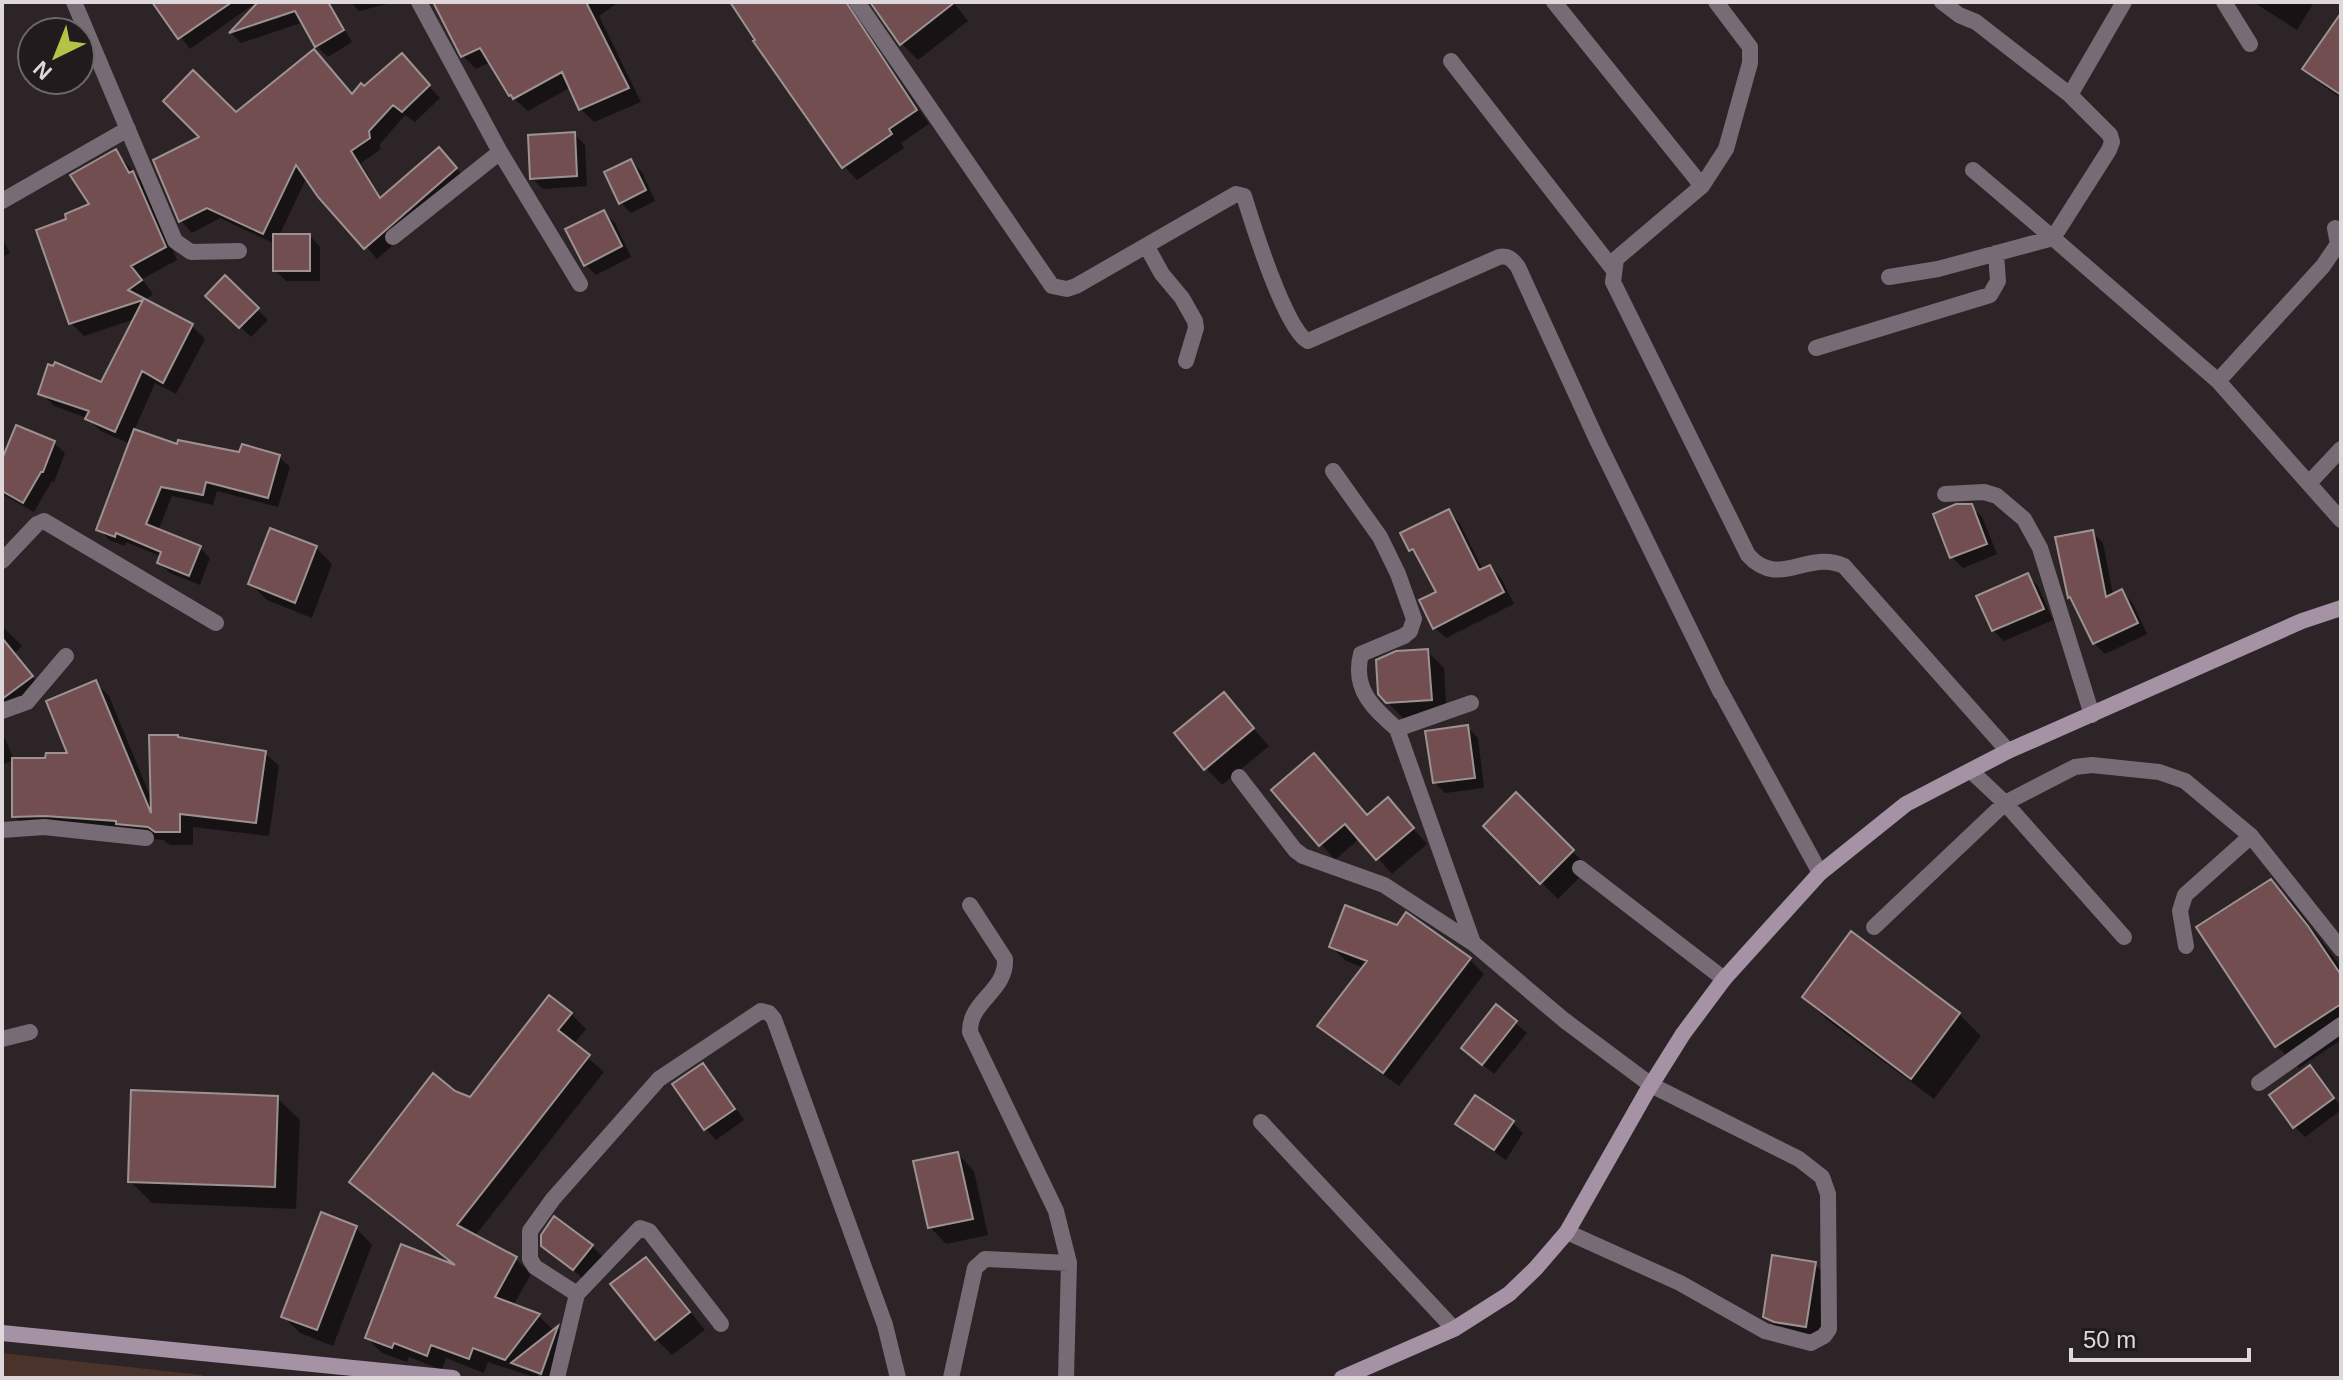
<svg xmlns="http://www.w3.org/2000/svg" width="2343" height="1380" font-family="Helvetica,sans-serif">
	<style>
		.green { fill: #49332b }
		.shadow { fill: #0007 }
		.building { fill: #734e50; stroke: #9c9292; stroke-width: 2 }
		.lines { fill: none; stroke-linecap: round; stroke-linejoin: round }
		.street { stroke: #776b76; stroke-width: 16 }
		.secondary { stroke: #a592a4; stroke-width: 16 }
	</style>
	<rect width="100%" height="100%" fill="#2c2427"/>
	<path class="green" d="M 2,1353 L 202,1375 L 202,1378 L 2,1378 Z"/>
	<path class="shadow" d="M 167,2 L 257,2 L 190,49 L 158,8 Z
		M 261,2 L 329,2 L 352,42 L 328,57 L 317,46 L 304,22 L 241,43 L 231,33 Z
		M 350,2 L 395,2 L 359,11 Z
		M 452,2 L 619,2 L 599,16 L 641,102 L 594,122 L 581,109 L 571,87 L 528,111 L 510,95 L 491,62 L 476,69 L 463,56 Z
		M 733,2 L 846,2 L 929,124 L 901,143 L 904,148 L 857,180 L 844,166 Z
		M 873,2 L 953,2 L 968,21 L 918,60 L 901,43 Z
		M 2253,2 L 2314,2 L 2297,30 Z
		M 2341,16 L 2341,98 L 2322,85 L 2305,69 Z
		M 32,40 L 32,59 L 23,47 Z
		M 417,74 L 440,98 L 415,122 L 405,115 L 380,144 L 380,150 L 361,163 L 382,199 L 451,161 L 467,181 L 377,259 L 307,177 L 279,236 L 310,236 L 320,247 L 320,281 L 286,281 L 275,270 L 275,244 L 220,218 L 192,233 L 181,221 L 202,137 L 236,115 L 353,96 L 364,89 Z
		M 49,80 L 66,80 L 57,87 Z
		M 574,134 L 585,145 L 587,186 L 543,189 L 532,178 Z
		M 115,151 L 146,186 L 177,260 L 142,279 L 153,294 L 144,301 L 192,326 L 205,339 L 176,394 L 155,383 L 134,431 L 178,447 L 279,457 L 290,467 L 278,507 L 217,491 L 213,505 L 172,496 L 158,531 L 200,548 L 210,558 L 200,585 L 170,573 L 159,563 L 162,557 L 126,542 L 125,546 L 109,540 L 99,529 L 130,444 L 101,431 L 87,418 L 54,406 L 41,393 L 102,384 L 135,319 L 84,336 L 71,323 L 68,220 L 92,205 Z
		M 631,161 L 642,172 L 655,201 L 631,213 L 620,202 Z
		M 604,213 L 615,223 L 631,257 L 596,275 L 585,264 Z
		M 2,238 L 10,253 L 2,257 Z
		M 225,278 L 268,320 L 251,337 L 208,296 Z
		M 54,443 L 65,453 L 54,482 L 52,481 L 34,512 L 2,494 L 2,464 Z
		M 1971,506 L 1982,517 L 1997,554 L 1963,568 L 1952,557 Z
		M 1448,511 L 1459,522 L 1483,570 L 1490,567 L 1501,578 L 1514,604 L 1446,638 L 1435,628 L 1438,593 L 1422,561 L 1411,550 Z
		M 2092,532 L 2103,543 L 2113,595 L 2121,592 L 2132,602 L 2147,634 L 2105,654 L 2094,643 L 2075,603 L 2070,597 L 2058,539 Z
		M 316,548 L 332,564 L 312,618 L 267,600 L 251,584 Z
		M 2027,575 L 2038,586 L 2053,620 L 2004,641 L 1993,630 Z
		M 2,626 L 22,646 L 14,654 L 42,688 L 2,705 Z
		M 1427,651 L 1444,668 L 1447,716 L 1404,719 L 1387,702 Z
		M 96,683 L 109,696 L 152,801 L 265,753 L 279,766 L 269,836 L 193,827 L 193,845 L 170,845 L 163,840 L 132,837 L 28,829 L 14,816 L 47,760 L 70,755 Z
		M 1224,695 L 1269,746 L 1222,785 L 1206,768 Z
		M 1467,727 L 1478,738 L 1484,788 L 1445,793 L 1434,782 Z
		M 2,732 L 14,760 L 2,765 Z
		M 1314,756 L 1368,817 L 1388,800 L 1427,844 L 1392,874 L 1360,838 L 1335,860 L 1274,790 Z
		M 1516,795 L 1589,868 L 1558,899 L 1485,826 Z
		M 2271,881 L 2293,903 L 2341,967 L 2341,1040 L 2299,1068 L 2277,1046 L 2199,928 Z
		M 1406,915 L 1470,960 L 1484,974 L 1399,1086 L 1335,1040 L 1320,1026 L 1364,968 L 1346,961 L 1331,946 L 1398,927 Z
		M 1804,997 L 1959,1014 L 1981,1036 L 1934,1099 L 1826,1019 Z
		M 1496,1007 L 1527,1033 L 1494,1074 L 1474,1058 Z
		M 571,1014 L 586,1029 L 573,1045 L 604,1072 L 475,1236 L 516,1259 L 531,1274 L 513,1306 L 539,1316 L 554,1331 L 558,1328 L 568,1338 L 553,1378 L 541,1378 L 550,1354 L 546,1354 L 537,1378 L 488,1362 L 484,1373 L 446,1358 L 442,1370 L 409,1357 L 407,1362 L 382,1353 L 367,1338 L 455,1266 L 366,1197 L 352,1182 L 454,1092 L 471,1099 Z
		M 703,1066 L 713,1076 L 744,1120 L 716,1140 L 706,1129 L 674,1084 Z
		M 2310,1068 L 2320,1079 L 2341,1107 L 2341,1110 L 2305,1137 L 2294,1126 Z
		M 277,1098 L 300,1120 L 296,1209 L 152,1203 L 130,1181 Z
		M 1513,1123 L 1523,1133 L 1506,1160 L 1468,1134 L 1457,1124 Z
		M 958,1154 L 974,1171 L 988,1235 L 946,1244 L 930,1227 Z
		M 356,1228 L 372,1245 L 333,1346 L 300,1333 L 283,1316 Z
		M 543,1245 L 592,1246 L 603,1257 L 585,1280 Z
		M 645,1259 L 662,1276 L 705,1330 L 672,1355 L 656,1339 Z
		M 1815,1264 L 1831,1281 L 1822,1342 L 1781,1333 L 1765,1316 Z"/>
	<path class="building" d="M 152,2 L 232,2 L 178,39 Z
		M 258,2 L 328,2 L 344,30 L 315,47 L 295,11 L 229,33 Z
		M 433,2 L 586,2 L 629,88 L 579,110 L 562,72 L 513,99 L 511,95 L 509,96 L 480,48 L 461,57 Z
		M 730,2 L 846,2 L 917,110 L 889,129 L 892,134 L 842,168 L 753,41 L 755,40 Z
		M 870,2 L 955,2 L 900,45 Z
		M 2341,13 L 2341,95 L 2302,69 Z
		M 314,49 L 352,94 L 361,83 L 364,86 L 402,53 L 430,85 L 402,112 L 393,105 L 369,131 L 370,138 L 351,151 L 380,198 L 439,147 L 457,168 L 364,249 L 318,197 L 296,165 L 263,234 L 207,208 L 179,222 L 153,160 L 199,137 L 163,101 L 193,70 L 236,112 Z
		M 575,132 L 577,176 L 530,179 L 528,135 Z
		M 116,149 L 129,173 L 133,171 L 166,247 L 131,266 L 142,280 L 128,290 L 193,324 L 163,383 L 142,371 L 115,432 L 85,419 L 89,411 L 38,394 L 48,364 L 53,366 L 55,362 L 101,382 L 143,300 L 69,324 L 36,230 L 66,219 L 65,214 L 89,204 L 70,175 Z
		M 631,159 L 646,190 L 619,204 L 604,172 Z
		M 604,210 L 622,246 L 584,266 L 565,229 Z
		M 273,234 L 310,234 L 310,271 L 273,271 Z
		M 225,275 L 259,308 L 239,328 L 205,296 Z
		M 16,425 L 55,441 L 43,472 L 41,472 L 23,503 L 2,491 L 2,459 Z
		M 134,429 L 177,444 L 178,440 L 239,452 L 242,444 L 280,455 L 268,498 L 206,482 L 203,495 L 161,487 L 146,524 L 201,546 L 189,576 L 157,563 L 161,552 L 116,533 L 115,537 L 96,530 Z
		M 1956,504 L 1972,504 L 1987,544 L 1950,558 L 1933,514 Z
		M 1449,509 L 1479,570 L 1490,565 L 1504,592 L 1433,629 L 1419,600 L 1436,592 L 1413,549 L 1409,551 L 1400,533 Z
		M 270,528 L 317,546 L 295,603 L 248,584 Z
		M 2093,530 L 2106,597 L 2122,589 L 2138,623 L 2093,644 L 2070,597 L 2068,598 L 2055,537 Z
		M 2028,573 L 2044,609 L 1992,631 L 1976,596 Z
		M 2,638 L 33,676 L 2,699 Z
		M 1428,649 L 1432,700 L 1386,703 L 1378,694 L 1376,660 L 1396,651 Z
		M 96,680 L 151,813 L 149,735 L 178,735 L 178,737 L 266,751 L 256,823 L 180,814 L 180,832 L 155,832 L 148,827 L 116,824 L 116,821 L 45,816 L 12,817 L 12,758 L 45,758 L 46,753 L 67,753 L 46,701 Z
		M 1224,692 L 1254,728 L 1204,770 L 1174,733 Z
		M 1468,725 L 1475,778 L 1433,783 L 1425,731 Z
		M 1314,753 L 1367,815 L 1388,797 L 1414,828 L 1376,860 L 1345,824 L 1319,846 L 1271,790 Z
		M 1516,792 L 1574,850 L 1540,884 L 1483,826 Z
		M 2271,879 L 2308,926 L 2341,975 L 2341,1004 L 2275,1047 L 2196,927 Z
		M 1345,905 L 1397,925 L 1406,912 L 1471,958 L 1383,1073 L 1317,1026 L 1367,961 L 1329,947 Z
		M 1851,931 L 1960,1013 L 1911,1079 L 1802,997 Z
		M 549,995 L 572,1013 L 558,1030 L 590,1055 L 457,1225 L 517,1257 L 495,1297 L 540,1314 L 505,1360 L 473,1348 L 469,1359 L 431,1345 L 427,1356 L 394,1343 L 392,1348 L 365,1338 L 401,1244 L 455,1265 L 349,1182 L 433,1073 L 455,1091 L 470,1097 Z
		M 1496,1004 L 1517,1021 L 1482,1065 L 1461,1048 Z
		M 703,1063 L 735,1109 L 704,1130 L 672,1084 Z
		M 2310,1065 L 2334,1098 L 2293,1128 L 2269,1095 Z
		M 131,1090 L 278,1096 L 275,1187 L 128,1182 Z
		M 1475,1095 L 1514,1121 L 1494,1150 L 1455,1124 Z
		M 958,1152 L 973,1219 L 928,1228 L 913,1161 Z
		M 321,1212 L 357,1226 L 317,1330 L 281,1317 Z
		M 554,1216 L 593,1245 L 573,1270 L 541,1246 L 541,1235 Z
		M 1772,1255 L 1816,1262 L 1806,1327 L 1774,1322 L 1763,1317 Z
		M 646,1257 L 690,1312 L 655,1340 L 610,1284 Z
		M 558,1326 L 541,1374 L 511,1363 Z"/>
	<g class="lines">
		<path class="street" d="M 74,2 L 175,241 L 191,252 L 239,251
			M 419,2 L 500,152 L 580,284
			M 857,2 L 1052,286 L 1067,289 L 1076,286 L 1236,194 L 1244,196 C 1252,222 1286,332 1308,341 L 1499,257 C 1508,255 1512,259 1518,267 L 1597,440 L 1721,693
			M 1554,2 L 1702,186
			M 1716,2 L 1750,47 L 1750,63 L 1726,149 L 1702,186 L 1616,259 L 1613,282 L 1748,555 C 1779,590 1808,549 1844,566 L 2008,751
			M 1942,2 L 1959,15 L 1976,22 L 2070,95 L 2110,135 L 2112,142 L 2109,150 L 2053,238 L 1973,170
			M 2224,2 L 2250,44
			M 1451,61 L 1613,269
			M 2070,95 L 2124,2
			M 2,201 L 128,129
			M 393,237 L 500,152
			M 1147,247 L 1162,274 L 1182,298 L 1195,321 L 1196,328 L 1186,361
			M 1889,277 L 1938,269 L 2053,238 L 2218,381 L 2341,520
			M 1816,348 L 1990,295 L 1998,281 L 1996,253
			M 2218,381 L 2323,266 L 2338,244 L 2335,228
			M 1333,471 L 1380,537 L 1398,574 L 1414,619 L 1410,631 L 1404,636 L 1361,654 C 1352,689 1373,708 1397,729
			M 2310,482 L 2341,449
			M 1945,494 L 1984,492 L 1997,496 L 2024,519 L 2040,548 L 2092,715
			M 2,561 L 37,524 L 44,521 L 216,623
			M 1720,690 L 1820,873
			M 1471,703 L 1397,729 L 1473,943
			M 2,711 L 27,702 L 66,656
			M 1971,771 L 2005,803 L 2124,937
			M 1239,777 L 1295,850 L 1303,856 L 1384,885 L 1473,943 L 1564,1020 L 1651,1085 L 1799,1159 L 1822,1177 L 1828,1194 L 1829,1329 L 1824,1336 L 1811,1343 L 1765,1331 L 1680,1283 L 1567,1232
			M 2,830 L 44,827 L 146,838
			M 1580,868 L 1724,979
			M 970,905 L 1005,959 C 1007,991 969,1001 970,1032 L 1056,1211 L 1069,1263 L 1066,1378
			M 1874,927 L 2005,803 L 2075,767 L 2092,765 L 2159,772 L 2185,781 L 2251,836 L 2341,949
			M 2186,946 L 2180,911 L 2185,895 L 2251,836
			M 2,1039 L 30,1032
			M 2259,1083 L 2341,1025
			M 1261,1122 L 1454,1329
			M 577,1294 L 535,1267 L 530,1259 L 530,1231 L 553,1199 L 659,1079 L 761,1011 L 769,1013 L 774,1019 L 885,1325 L 898,1378
			M 557,1378 L 577,1294 L 640,1228 L 649,1231 L 721,1324
			M 951,1378 L 975,1268 L 985,1259 L 1069,1263"/>
		<path class="secondary" d="M 2,1333 L 453,1378
			M 1342,1378 L 1454,1329 L 1509,1294 L 1536,1268 L 1567,1232 L 1646,1093 L 1683,1034 L 1724,979 L 1820,873 L 1906,804 L 2008,751 L 2302,621 L 2341,608"/>
	</g>
	<rect width="2343" height="1380" fill="none" stroke="#ded8da" stroke-width="8"/>
	<g transform="translate(56 56) rotate(223)"><circle r="38" fill="#221b1e" stroke="#6d6769" stroke-width="2"/>
	<path d="M0-6L14 30L0 20L-14 30Z" fill="#b6c148"/>
	<text y="-12" font-size="22" font-weight="bold" text-anchor="middle" fill="#ded8da">N</text>
	</g>
	<path d="M2071 1348v12h178v-12" fill="none" stroke="#ded8da" stroke-width="4"/>
	<text x="2083" y="1348" font-size="24" fill="#ded8da" stroke="#221b1e" stroke-width="6" paint-order="stroke">50 m</text>
</svg>
